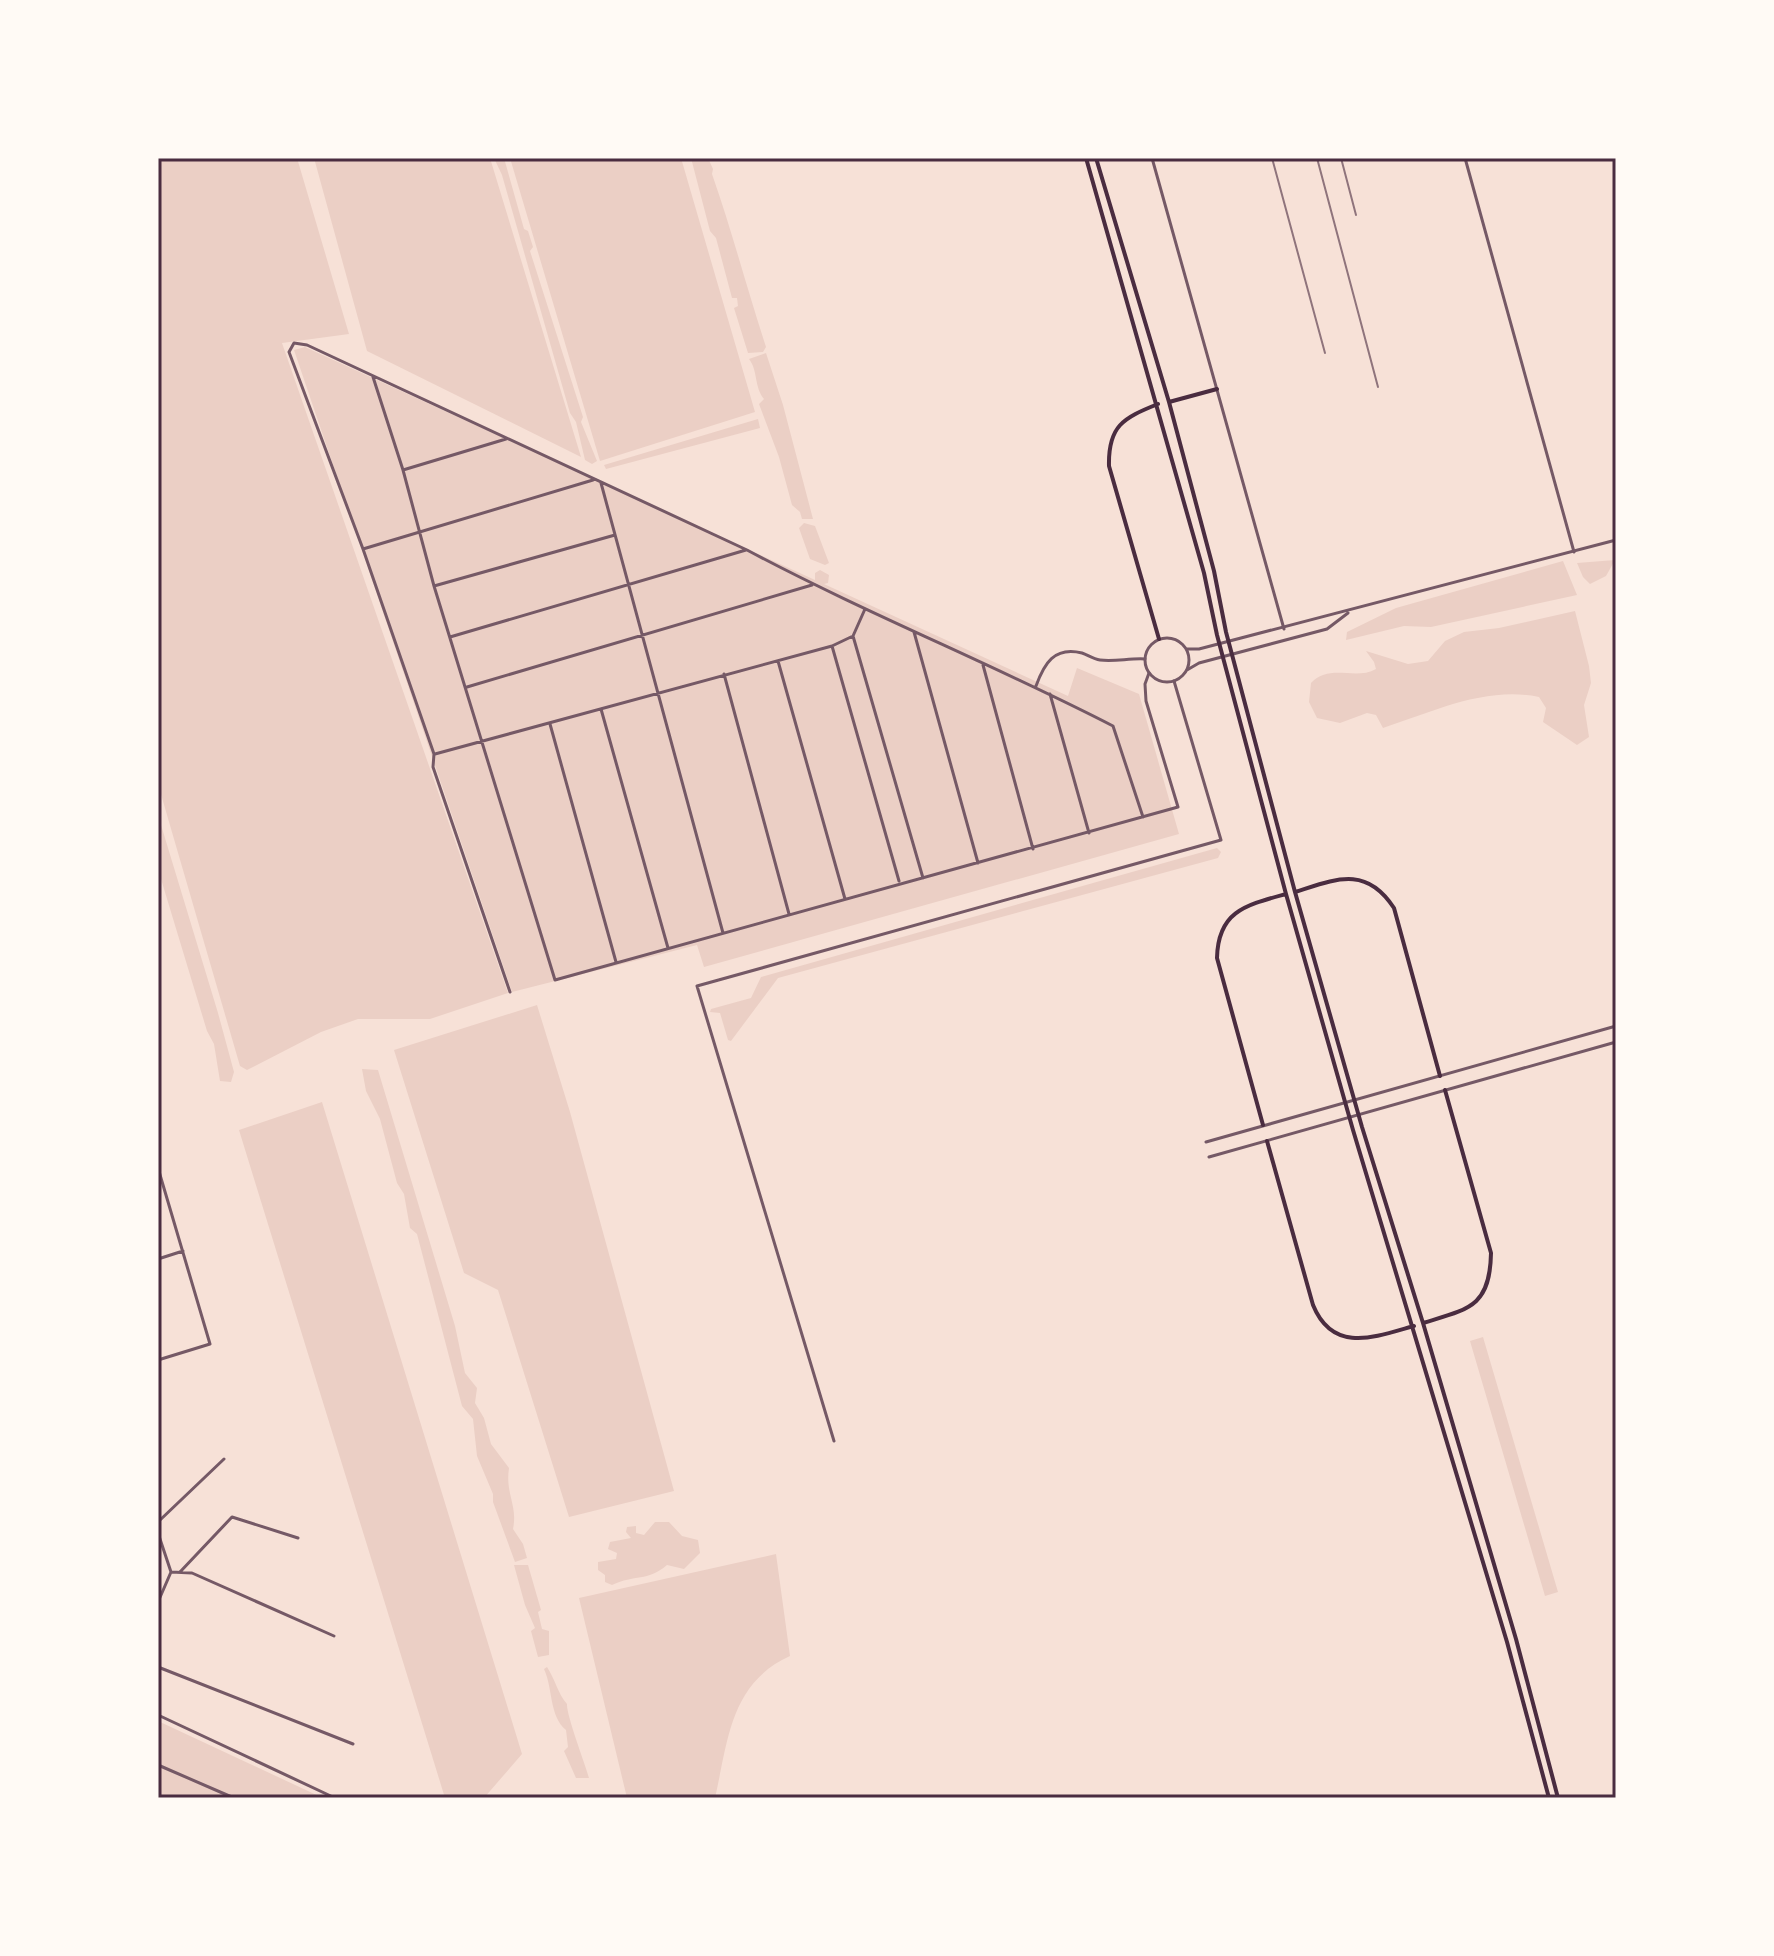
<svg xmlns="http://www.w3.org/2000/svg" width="1774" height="1956" font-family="'PT Sans',sans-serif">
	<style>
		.green { fill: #ebcfc5 }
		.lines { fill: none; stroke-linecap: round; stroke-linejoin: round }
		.minor { stroke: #755966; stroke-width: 3 }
		.tertiary { stroke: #755966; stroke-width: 3 }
		.trunk { stroke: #4a2c40; stroke-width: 4 }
		.rail { stroke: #8f747c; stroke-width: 2 }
		.neatline { fill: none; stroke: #4a2c40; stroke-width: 3 }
	</style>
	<rect width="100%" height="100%" fill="#f7e1d7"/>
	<path class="green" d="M 158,158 L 297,158 L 349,334 L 282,343 L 508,993 L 430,1019 L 358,1019 L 321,1032 L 247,1070 L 240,1066 L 158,784 Z
		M 314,158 L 490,158 L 581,457 L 367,351 Z
		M 494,158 L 504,158 L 524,229 L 528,231 L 533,247 L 530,251 L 583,417 L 581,422 L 597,461 L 592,464 L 585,460 L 576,422 L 570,413 L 502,175 Z
		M 510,158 L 681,158 L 755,412 L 600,461 Z
		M 691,158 L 708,158 L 713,169 L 712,174 C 732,231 747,289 766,347 L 763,352 L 748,353 L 734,308 L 738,306 L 737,298 L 732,298 L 716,238 L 710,231 Z
		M 305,347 L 815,580 L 815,573 L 820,570 L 829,575 L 828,583 L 824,584 L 1068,696 L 1077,668 L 1139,694 L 1179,834 L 704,967 L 697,945 L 512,992 L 294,350 Z
		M 766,353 L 783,405 L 813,519 L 802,519 L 800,512 L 792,505 L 779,457 L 759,404 L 764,399 C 754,387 758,370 749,359 Z
		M 758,419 L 760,428 L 606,469 L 604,465 Z
		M 804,523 L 815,526 L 829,563 L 825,565 L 810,559 L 799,528 Z
		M 1615,560 L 1606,576 L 1590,584 L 1583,577 L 1577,563 Z
		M 1563,561 L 1577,595 L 1431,627 L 1404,626 L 1346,640 L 1347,632 L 1396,608 Z
		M 1575,611 L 1589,666 L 1591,683 L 1584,705 L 1589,737 L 1577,745 L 1543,722 L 1546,708 L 1539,697 C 1485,686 1433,712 1383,728 L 1376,715 L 1367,713 L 1340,723 L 1317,718 L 1309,702 L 1311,683 C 1330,663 1355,681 1376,669 L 1374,662 L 1366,651 L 1408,664 L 1428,661 L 1445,641 L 1464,632 L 1499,628 Z
		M 158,815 L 218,1013 L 234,1072 L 231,1082 L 220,1081 L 214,1044 L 207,1031 L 158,869 Z
		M 1217,848 L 1221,852 L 1218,858 L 778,978 L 731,1041 L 728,1040 L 720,1013 L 710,1012 L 711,1009 L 751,998 L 761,977 Z
		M 537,1005 L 570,1112 L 674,1491 L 569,1517 L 498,1290 L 464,1273 L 394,1050 Z
		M 362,1069 L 378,1070 L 455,1326 L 465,1373 L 477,1388 L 475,1403 L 484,1418 L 491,1444 L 509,1468 C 505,1494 518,1505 513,1529 L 523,1544 L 527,1558 L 515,1562 L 493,1502 L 493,1494 L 477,1456 L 473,1419 L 462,1406 L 417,1234 L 410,1228 L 404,1194 L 397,1183 L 380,1119 L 366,1091 Z
		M 322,1102 L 522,1754 L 484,1798 L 445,1798 L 239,1130 Z
		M 1483,1337 L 1558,1592 L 1545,1596 L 1470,1341 Z
		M 655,1522 L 669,1522 L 682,1536 L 698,1540 L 700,1553 L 684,1569 L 667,1565 C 647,1582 635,1574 612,1585 L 605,1582 L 605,1575 L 598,1570 L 598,1562 L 616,1559 L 617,1553 L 608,1549 L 610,1542 L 631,1538 L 626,1532 L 627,1527 L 636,1526 L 636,1533 L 644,1535 Z
		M 776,1554 L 790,1656 C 730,1683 728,1741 715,1798 L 627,1798 L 579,1598 Z
		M 514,1565 L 528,1565 L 541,1610 L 538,1612 L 542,1629 L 549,1631 L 549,1655 L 538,1657 L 531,1631 L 535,1628 L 525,1605 Z
		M 547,1667 C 555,1679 558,1694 567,1704 C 566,1714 585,1764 589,1778 L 576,1778 L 564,1751 L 568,1747 L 566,1730 C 549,1716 553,1688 544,1669 Z
		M 158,1721 L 323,1798 L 158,1798 Z"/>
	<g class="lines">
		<path class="minor" d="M 1152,158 L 1284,629
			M 1465,158 L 1574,552
			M 373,377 L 403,470 L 434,586 L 555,980 L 1178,807 L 1146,701 L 1145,684 L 1149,673
			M 403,470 L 506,439
			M 601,483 L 723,933
			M 363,549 L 593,480
			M 434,586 L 615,535
			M 914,632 L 978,863
			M 853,636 L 923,878
			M 450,637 L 746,550
			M 832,646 L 899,881
			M 778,661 L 845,899
			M 983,665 L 1033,849
			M 724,674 L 789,914
			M 1036,686 C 1044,664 1054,646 1082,653 C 1088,655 1093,659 1100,660 C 1114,662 1130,658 1145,659
			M 467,687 L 812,585
			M 1050,694 L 1089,833
			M 601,709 L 668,948
			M 550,724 L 616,962
			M 435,754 L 832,646 L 853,636 L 865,609
			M 510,992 L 433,767 L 434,754 L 363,549 L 289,352 L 294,343 L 307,345 L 747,550 C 867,614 993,664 1113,726 L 1143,817
			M 1206,1142 L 1616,1026
			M 1209,1157 L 1616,1042
			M 158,1168 L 210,1344 L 158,1360
			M 158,1259 L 183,1251
			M 834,1441 L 697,986 L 1221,840 L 1174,681
			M 158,1527 L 159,1521 L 224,1459
			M 158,1533 L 171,1572
			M 171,1572 L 192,1573 L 334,1636
			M 180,1572 L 232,1517 L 298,1538
			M 158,1602 L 171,1572
			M 158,1667 L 353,1744
			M 158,1765 L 234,1798"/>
		<path class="tertiary" d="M1145 660a22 22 0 1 1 44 0a22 22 0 1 1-44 0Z
			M 1187,649 L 1199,649 L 1616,540
			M 1187,670 L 1199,663 L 1327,629 L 1348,613
			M 158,1715 L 335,1798"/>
		<path class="trunk" d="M 1086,158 L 1204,573 L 1217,635 L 1286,894 L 1353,1130 L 1507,1642 L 1549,1798
			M 1096,158 L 1169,402 L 1214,571 L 1226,632 L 1295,892 L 1362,1127 L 1423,1323 L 1516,1639 L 1558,1798
			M 1169,402 L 1217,389
			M 1158,404 C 1123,418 1108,426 1109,466 L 1159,639
			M 1295,892 C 1336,879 1366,865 1394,908 L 1440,1076
			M 1263,1125 L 1217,958 C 1218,911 1246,905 1286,894
			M 1267,1141 L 1313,1305 C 1333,1354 1375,1337 1414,1326
			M 1423,1323 C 1469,1309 1490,1307 1491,1253 L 1445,1090"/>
		<path class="rail" d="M 1272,158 L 1325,353
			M 1317,158 L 1378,387
			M 1341,158 L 1356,215"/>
	</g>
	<rect width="1774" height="1956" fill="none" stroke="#fffaf5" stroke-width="320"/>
	<rect x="160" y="160" width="1454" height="1636" class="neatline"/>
</svg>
